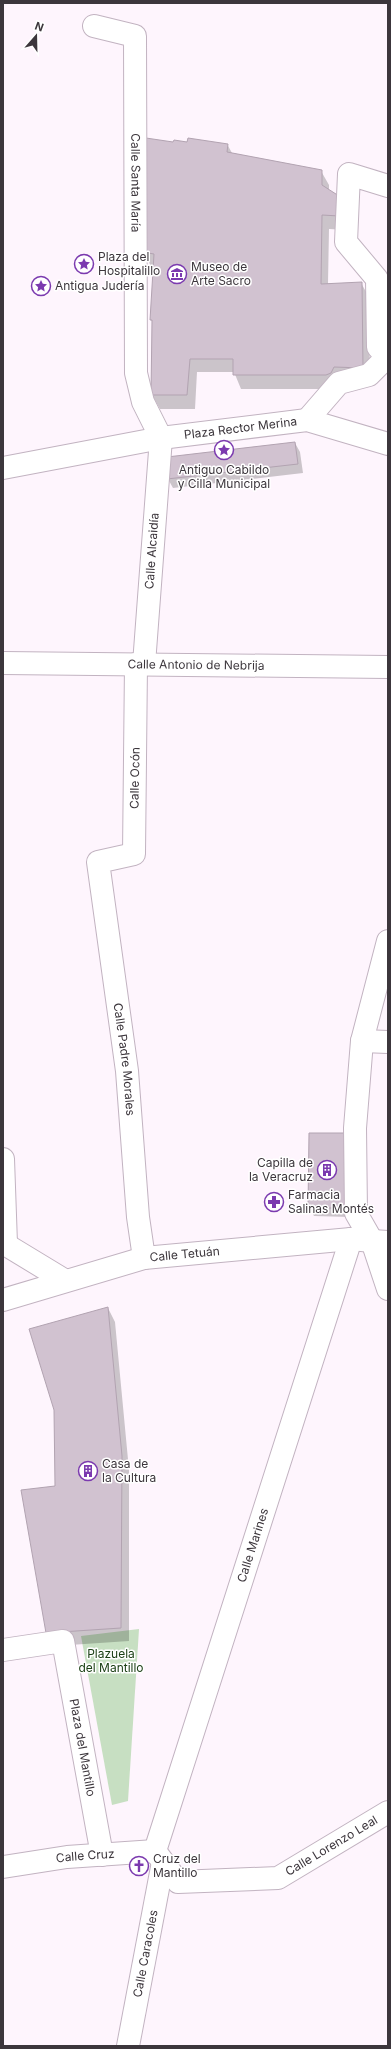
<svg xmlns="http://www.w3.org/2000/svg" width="391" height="2049" font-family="Inter,sans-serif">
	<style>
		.green { fill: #c7dfc2 }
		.shadow { fill: #0003 }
		.building { fill: #d1c2d0; stroke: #b2a3b1 }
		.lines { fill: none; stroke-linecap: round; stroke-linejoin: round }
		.street-casing { stroke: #c2b3c1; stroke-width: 24 }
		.secondary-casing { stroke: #c2b3c1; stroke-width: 24 }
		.street { stroke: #fff; stroke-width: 22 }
		.secondary { stroke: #fff; stroke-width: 22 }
		.labels { text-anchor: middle; stroke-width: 3; stroke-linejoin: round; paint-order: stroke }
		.street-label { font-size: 12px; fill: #3c363c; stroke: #fff }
		.poi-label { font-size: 12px; fill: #3c363c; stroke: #fff; text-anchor: start }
		.park-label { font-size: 12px; fill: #1c4016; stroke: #fff }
	</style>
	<rect width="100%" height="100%" fill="#fef5fd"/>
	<path class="green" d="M 139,1629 L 128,1801 L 112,1805 L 81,1636 Z"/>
	<path class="shadow" d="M 174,144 L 227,144 L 232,153 L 321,171 L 329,185 L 329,191 L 346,230 L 329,229 L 328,284 L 361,283 L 369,297 L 370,381 L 334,389 L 241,389 L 234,372 L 197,372 L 195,409 L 160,409 L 152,395 L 153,323 L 151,320 L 155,266 L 151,266 L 143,252 Z
		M 295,443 L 300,452 L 303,473 L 173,488 L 168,479 L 168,458 Z
		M 310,1134 L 350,1217 L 314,1216 L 309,1207 Z
		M 108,1308 L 115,1322 L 129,1470 L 129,1641 L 55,1646 L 56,1487 Z"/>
	<path class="building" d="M 146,138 L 173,142 L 174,140 L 187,142 L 188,138 L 228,144 L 227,152 L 322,170 L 322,185 L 339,196 L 339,216 L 322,215 L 321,284 L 362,282 L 363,368 L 334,367 L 331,373 L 326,375 L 233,375 L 233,359 L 190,359 L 187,395 L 151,395 L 152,320 L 150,320 L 154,254 L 142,252 Z
		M 295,442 L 298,464 L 167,479 L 167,457 Z
		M 309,1133 L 347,1133 L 346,1208 L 308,1208 Z
		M 108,1307 L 122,1456 L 121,1628 L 46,1633 L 21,1490 L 55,1486 L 54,1410 L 29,1329 Z"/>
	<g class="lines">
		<g class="street-casing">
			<g id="street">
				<path id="s1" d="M 94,26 L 135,36 L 136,373 L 143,402 L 161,438 L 144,664"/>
				<path d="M 388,186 L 349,174 L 346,242 L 377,279 L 378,347 L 388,358"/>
				<path d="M 307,420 L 339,383 L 369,375 L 386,358"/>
				<path id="s2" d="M 136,664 L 134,854 L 98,862 L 127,1071 L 138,1217 L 144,1258"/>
				<path d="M 362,1041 L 388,1042"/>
				<path d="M 3,1159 L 6,1244"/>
				<path d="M 372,1241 L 388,1242"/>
				<path id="s3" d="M 3,1650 L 63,1641 L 102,1855"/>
				<path id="s4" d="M 155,1851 L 351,1239"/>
				<path id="s5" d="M 3,1867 L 67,1857 L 155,1851 L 178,1882 L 278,1878 L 388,1812"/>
				<path id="s6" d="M 128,2046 L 163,1862"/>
			</g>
		</g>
		<g class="secondary-casing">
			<g id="secondary">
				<path id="s7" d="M 3,468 L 161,438 L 307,420 L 388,444"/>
				<path id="s8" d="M 3,663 L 388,667"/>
				<path d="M 388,941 L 362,1041 L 355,1128 L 356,1213 L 372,1241 L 388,1289"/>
				<path d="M 3,1243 L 64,1280"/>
				<path id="s9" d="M 3,1300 L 144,1258 L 351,1239 L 372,1241"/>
			</g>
		</g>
		<use href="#street" class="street"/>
		<use href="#secondary" class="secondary"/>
	</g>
	<defs>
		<g id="sight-ring" transform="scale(1)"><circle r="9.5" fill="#fff" stroke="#7b3aaf" stroke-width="1.5"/><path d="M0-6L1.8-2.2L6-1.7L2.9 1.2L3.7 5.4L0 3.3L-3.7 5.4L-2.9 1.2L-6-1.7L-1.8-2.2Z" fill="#7b3aaf"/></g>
		<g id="museum-ring" transform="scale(1)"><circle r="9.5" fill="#fff" stroke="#7b3aaf" stroke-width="1.5"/><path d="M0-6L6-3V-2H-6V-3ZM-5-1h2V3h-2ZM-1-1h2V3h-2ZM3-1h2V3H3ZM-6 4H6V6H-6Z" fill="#7b3aaf"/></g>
		<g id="building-ring" transform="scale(1)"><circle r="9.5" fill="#fff" stroke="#7b3aaf" stroke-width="1.5"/><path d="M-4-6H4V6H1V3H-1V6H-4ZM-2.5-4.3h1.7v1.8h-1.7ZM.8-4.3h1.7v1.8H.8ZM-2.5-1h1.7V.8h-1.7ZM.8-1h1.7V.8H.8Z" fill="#7b3aaf"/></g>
		<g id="pharmacy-ring" transform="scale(1)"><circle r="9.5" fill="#fff" stroke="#7b3aaf" stroke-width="1.5"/><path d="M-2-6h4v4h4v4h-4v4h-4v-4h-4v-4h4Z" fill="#7b3aaf"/></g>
		<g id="church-ring" transform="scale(1)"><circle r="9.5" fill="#fff" stroke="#7b3aaf" stroke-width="1.5"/><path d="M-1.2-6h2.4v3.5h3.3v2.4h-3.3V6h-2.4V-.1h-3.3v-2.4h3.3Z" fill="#7b3aaf"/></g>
	</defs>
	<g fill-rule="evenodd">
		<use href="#sight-ring" x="84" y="264"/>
		<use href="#museum-ring" x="177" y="274"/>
		<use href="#sight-ring" x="41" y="286"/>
		<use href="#sight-ring" x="224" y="450"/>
		<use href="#building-ring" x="327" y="1170"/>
		<use href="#pharmacy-ring" x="274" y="1202"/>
		<use href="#building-ring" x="88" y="1471"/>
		<use href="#church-ring" x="139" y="1866"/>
	</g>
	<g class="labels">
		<g class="street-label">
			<text dy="4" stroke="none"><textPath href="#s1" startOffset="189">Calle Santa María</textPath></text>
			<text dy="4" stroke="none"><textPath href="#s7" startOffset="241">Plaza Rector Merina</textPath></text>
			<text transform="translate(152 551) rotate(-86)" y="4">Calle Alcaidía</text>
			<text dy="4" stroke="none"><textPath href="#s8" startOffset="193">Calle Antonio de Nebrija</textPath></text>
			<text transform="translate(135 778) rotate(-89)" y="4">Calle Ocón</text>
			<text dy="4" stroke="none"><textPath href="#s2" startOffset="426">Calle Padre Morales</textPath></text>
			<text dy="4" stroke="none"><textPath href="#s9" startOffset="188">Calle Tetuán</textPath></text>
			<text dy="4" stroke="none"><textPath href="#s4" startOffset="321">Calle Marines</textPath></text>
			<text dy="4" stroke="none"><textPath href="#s3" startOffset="169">Plaza del Mantillo</textPath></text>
			<text dy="4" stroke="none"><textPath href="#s5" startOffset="354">Calle Lorenzo Leal</textPath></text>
			<text dy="4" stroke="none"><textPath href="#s5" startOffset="83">Calle Cruz</textPath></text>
			<text dy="4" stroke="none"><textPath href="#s6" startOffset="94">Calle Caracoles</textPath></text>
		</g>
		<g class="poi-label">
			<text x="98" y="261">Plaza del<tspan x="98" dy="14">Hospitalillo</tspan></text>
			<text x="191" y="271">Museo de<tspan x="191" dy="14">Arte Sacro</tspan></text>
			<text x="55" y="290">Antigua Judería</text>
			<text x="224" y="474" text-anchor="middle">Antiguo Cabildo<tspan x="224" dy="14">y Cilla Municipal</tspan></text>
			<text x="313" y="1167" text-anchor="end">Capilla de<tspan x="313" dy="14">la Veracruz</tspan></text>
			<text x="288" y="1199">Farmacia<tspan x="288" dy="14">Salinas Montés</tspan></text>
			<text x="102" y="1468">Casa de<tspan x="102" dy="14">la Cultura</tspan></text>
			<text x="153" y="1863">Cruz del<tspan x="153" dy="14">Mantillo</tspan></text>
		</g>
		<g class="park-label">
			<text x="111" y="1658">Plazuela<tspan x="111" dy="14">del Mantillo</tspan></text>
		</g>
	</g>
	<rect width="391" height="2049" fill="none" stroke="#3c363c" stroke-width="8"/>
	<g transform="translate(36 36) rotate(20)" stroke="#ffffff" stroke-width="3" paint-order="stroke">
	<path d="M0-3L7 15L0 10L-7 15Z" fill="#3c363c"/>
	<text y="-6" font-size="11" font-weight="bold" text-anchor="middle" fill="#3c363c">N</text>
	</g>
</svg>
